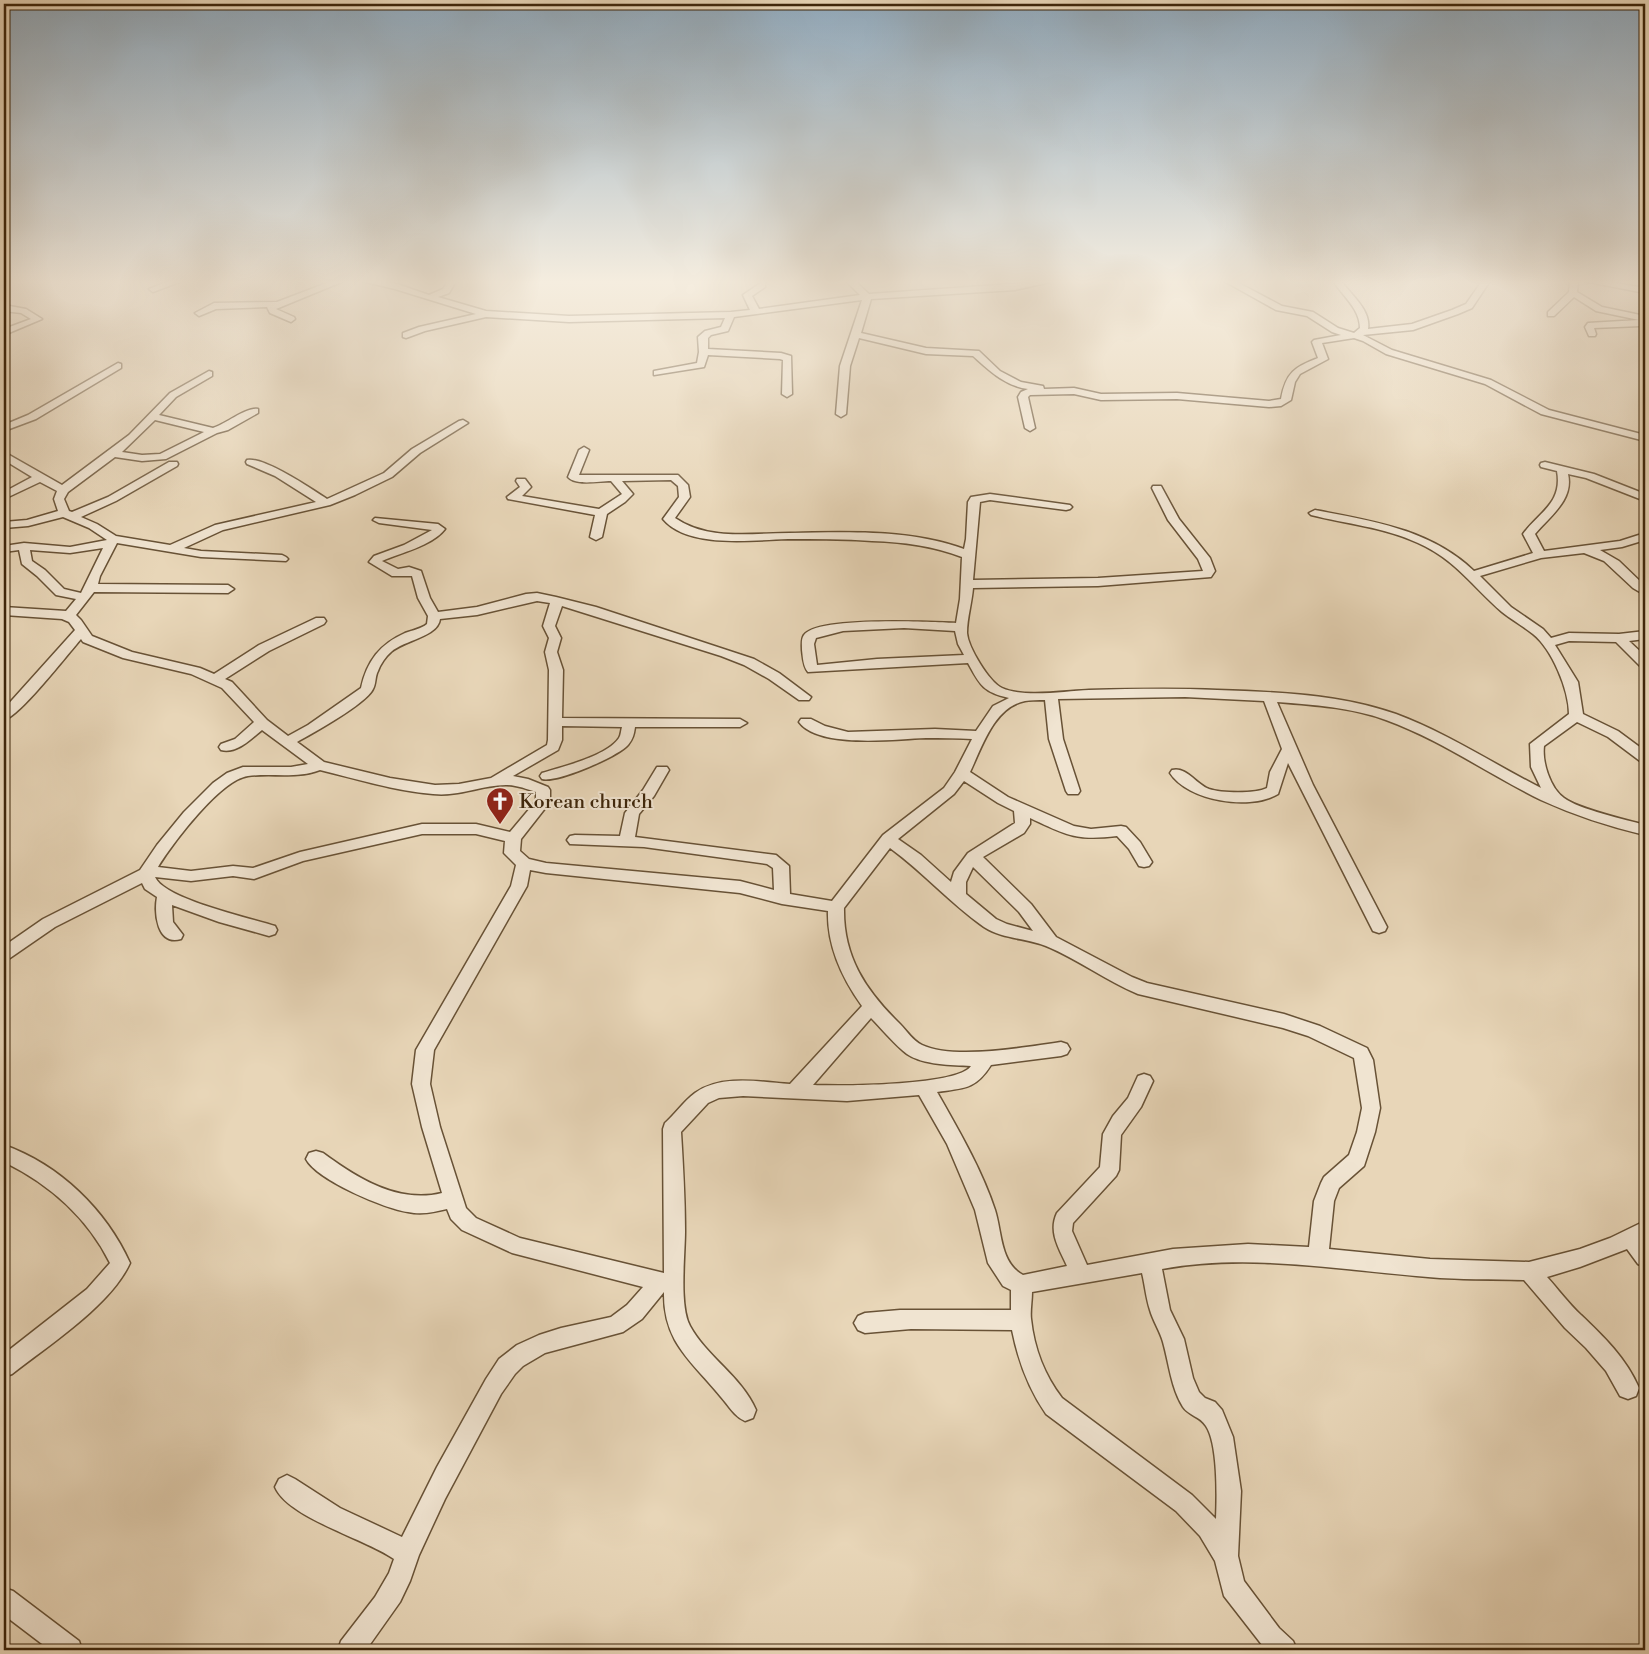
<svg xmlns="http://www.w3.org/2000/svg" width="1649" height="1654" font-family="'Libre Bodoni',serif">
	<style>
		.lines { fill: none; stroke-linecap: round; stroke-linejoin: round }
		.street-casing { stroke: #685236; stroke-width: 3 }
		.street { fill: #f0e4d1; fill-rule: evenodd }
		.labels { text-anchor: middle; stroke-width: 4; stroke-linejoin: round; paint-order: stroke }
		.poi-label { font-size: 20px; fill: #3e260b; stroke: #f0e4d1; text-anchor: start }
	</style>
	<rect width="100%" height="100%" fill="#e8d6b8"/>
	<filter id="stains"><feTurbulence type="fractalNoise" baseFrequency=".004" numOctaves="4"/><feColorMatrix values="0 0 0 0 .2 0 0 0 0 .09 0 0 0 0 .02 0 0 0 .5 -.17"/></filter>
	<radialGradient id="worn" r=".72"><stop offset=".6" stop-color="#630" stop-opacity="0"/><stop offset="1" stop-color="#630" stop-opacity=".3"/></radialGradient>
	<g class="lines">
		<g class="street-casing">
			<path id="street" d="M 169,281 L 182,281 L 153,292 L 149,289 Z
				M 332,281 L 344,281 L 276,309 L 294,317 L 295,319 L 291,322 L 270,313 L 267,307 L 216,309 L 199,316 L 195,313 L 214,303 L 277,302 Z
				M 361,281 L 379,281 L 397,284 L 429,295 L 443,289 L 448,281 L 456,281 L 449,293 L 438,297 L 486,311 L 569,316 L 731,312 L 750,310 L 743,295 L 762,282 L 765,283 L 765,287 L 752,296 L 759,309 L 860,295 L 846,281 L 855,281 L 869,294 L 1055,281 L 1015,290 L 871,299 L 861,333 L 926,348 L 979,351 L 1000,371 L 1021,382 L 1043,386 L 1044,389 L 1074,388 L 1101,394 L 1177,393 L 1269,401 L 1281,399 C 1286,372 1295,367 1318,358 L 1312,342 L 1314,340 L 1341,335 L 1332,332 L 1307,316 L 1276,310 L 1224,281 L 1235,281 L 1282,306 L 1313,312 L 1338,328 L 1354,333 L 1360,328 C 1360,309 1343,296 1333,281 L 1341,281 C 1352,296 1371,310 1368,329 L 1412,324 L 1452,310 L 1466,304 L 1482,281 L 1490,281 L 1472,308 L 1458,314 L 1413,330 L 1363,335 L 1392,350 L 1491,380 L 1549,410 L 1645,435 L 1645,441 L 1541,414 L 1485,384 L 1386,354 L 1363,341 L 1354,338 L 1322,343 L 1328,359 L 1300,374 L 1295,382 L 1291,400 L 1281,406 L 1269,407 L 1177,399 L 1101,400 L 1074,394 L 1030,395 L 1028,397 L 1035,428 L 1030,431 L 1025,428 L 1018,397 L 1021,392 L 1028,389 C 1005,386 990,371 973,356 L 926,354 L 859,338 L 850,366 L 846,414 L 841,417 L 836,414 L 840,366 L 862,300 L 734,317 L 728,331 L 711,335 L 708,338 L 708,349 L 781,353 L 791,356 L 792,394 L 787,397 L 782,394 L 783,360 L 780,359 L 708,355 L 704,367 L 654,375 L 654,371 L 697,363 L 699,352 L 698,337 L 705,331 L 721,327 L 725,318 L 569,322 L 486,317 L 425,331 L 406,338 L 403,337 L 403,333 L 419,327 L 476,314 L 395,289 Z
				M 1570,281 L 1578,281 L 1577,292 L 1602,307 L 1645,316 L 1645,322 L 1643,321 L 1643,325 L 1640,326 L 1594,328 L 1596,334 L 1595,336 L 1589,336 L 1585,327 L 1588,323 L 1639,320 L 1596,311 L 1574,297 L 1554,316 L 1548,316 L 1548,312 L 1569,292 Z
				M 1583,281 L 1603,281 L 1645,288 L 1645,293 Z
				M 4,305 L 26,309 L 42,319 L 4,335 L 4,329 L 31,319 L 21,313 L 4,311 Z
				M 118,363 L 121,364 L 121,368 L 36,419 L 4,431 L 4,425 L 28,415 Z
				M 209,371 L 212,372 L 212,376 L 176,397 L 159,415 L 213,428 C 226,424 246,407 258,409 L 258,413 L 228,430 L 217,433 L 166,459 L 142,461 L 115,457 L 68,492 L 64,499 L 69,511 L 72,512 L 108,497 L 169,462 L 177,462 L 178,464 L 177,466 L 116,501 L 81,517 L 97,524 L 116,536 L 170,545 L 215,525 L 316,502 L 275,476 L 247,464 L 246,462 L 247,460 C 263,456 312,489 327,499 L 384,473 L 412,449 L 459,421 L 463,420 L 468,423 L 420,453 L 392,477 L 355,495 L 330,505 L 223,530 L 184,548 L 201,551 L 282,555 L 286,557 L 288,559 L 286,561 L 201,557 L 117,543 L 100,576 L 98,584 L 228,585 L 234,589 L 228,593 L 94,592 L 76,615 L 81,620 L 92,636 L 132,652 L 200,668 L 214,674 L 259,645 L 316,618 L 324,618 L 326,621 L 324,624 L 269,651 L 225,679 L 232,682 L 267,720 L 288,736 L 308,725 L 361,688 C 367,661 380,644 405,633 C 413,630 421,629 427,624 L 428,616 L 418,598 L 412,576 L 392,576 L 369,562 L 374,556 L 404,545 L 432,530 L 379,523 L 373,520 L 375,518 L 438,524 L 445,529 C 432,546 400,553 382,561 L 398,569 L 409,567 L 421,571 L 430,598 L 438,612 L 477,607 L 526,594 L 537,593 L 556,597 L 596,607 L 754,659 L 779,673 L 811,697 L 809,700 L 799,700 L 769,679 L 744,665 L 721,656 L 562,606 L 555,626 L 561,638 L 557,652 L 563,670 L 562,718 L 740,719 L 747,723 L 740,727 L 635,727 C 634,734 633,739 628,745 C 617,757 557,783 542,779 L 540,776 L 542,773 C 562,767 607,756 619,738 C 621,735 621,730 622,727 L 562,726 L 562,740 L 558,750 L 513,776 L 528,779 L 548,787 L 550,790 L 550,802 L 521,839 L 520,851 L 529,859 L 546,863 L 740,881 L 774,890 L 773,868 L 767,864 L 644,847 L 570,844 L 567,840 L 570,836 L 575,835 L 620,836 L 625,813 L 643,790 L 657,767 L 667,767 L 669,770 L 654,796 L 639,814 L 635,837 L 776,855 L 789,866 L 790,894 L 832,901 L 883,835 L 944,788 L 955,772 L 972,739 C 956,738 941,738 926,738 C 896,739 819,749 799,722 L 801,719 L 811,719 L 825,726 L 848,732 L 935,729 L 976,731 L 993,706 L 1009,698 C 983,692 980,685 968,663 L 808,672 C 803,666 803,658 802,650 C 802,645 801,639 804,635 C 817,616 932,622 956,623 L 960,599 L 962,557 C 933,546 903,542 872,541 C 844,539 816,539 788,539 C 753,540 688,549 663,519 L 679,497 L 678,486 L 671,480 L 622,481 L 633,494 L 625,502 L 607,514 L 602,537 L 596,540 L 590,537 L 595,515 L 508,499 L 507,497 L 520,487 L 516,481 L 517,479 L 525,479 L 531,487 L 522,496 L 599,509 L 622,494 L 611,481 C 599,481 576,486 568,477 L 579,450 L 584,447 L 589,450 L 579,475 L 678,475 L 688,485 L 690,497 L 675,518 C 708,541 752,533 790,533 C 847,532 910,529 964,549 L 966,539 L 968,502 L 971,497 L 990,494 L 1070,505 L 1072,507 L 1070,509 L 1066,510 L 990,500 L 980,502 L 973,580 L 1098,578 L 1203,571 L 1198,559 L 1168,520 L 1152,488 L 1153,486 L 1161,486 L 1179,519 L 1210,558 L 1215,571 L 1211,577 L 1098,586 L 973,588 C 972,602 967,618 967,633 C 968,647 989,682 1002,688 C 1024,698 1065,691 1089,690 C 1131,689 1174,688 1217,690 C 1277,692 1339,694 1396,714 C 1447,733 1492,763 1541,788 L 1531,767 L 1530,744 L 1569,714 C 1569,690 1552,649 1533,634 C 1523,626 1512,620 1502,612 C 1472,586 1456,560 1418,543 C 1384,527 1346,524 1311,515 L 1309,513 L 1315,510 C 1372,521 1430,529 1474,571 L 1533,553 L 1523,534 C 1539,512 1563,503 1557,471 L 1541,467 L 1540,465 L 1541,463 L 1545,462 L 1594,474 L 1645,494 L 1645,501 L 1586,478 L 1568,474 C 1574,500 1550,516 1535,534 L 1544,551 L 1620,541 L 1645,533 L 1645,540 L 1622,547 L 1600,550 L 1619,561 L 1645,586 L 1645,595 L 1633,588 L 1604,561 L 1584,553 L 1541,558 L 1480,576 L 1511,607 L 1543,629 L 1551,638 L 1569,633 L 1619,634 L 1645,631 L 1645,639 L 1629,641 L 1645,656 L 1645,667 L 1640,666 L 1616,642 L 1569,641 L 1555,645 L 1578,682 L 1583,714 L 1618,731 L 1645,751 L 1645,762 L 1640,761 L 1608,737 L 1577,722 L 1544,746 C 1542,762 1550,788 1564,798 C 1578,809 1627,820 1645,825 L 1645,835 C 1610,827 1574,815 1541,800 C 1488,774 1441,740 1386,720 C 1350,707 1314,705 1277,702 L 1313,785 L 1387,927 L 1385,931 L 1379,933 L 1373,931 L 1371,927 L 1288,763 L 1278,794 C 1250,811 1188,801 1170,773 L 1172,770 C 1186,766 1196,784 1209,789 C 1221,793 1255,794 1267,788 L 1270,772 L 1282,749 L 1264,701 L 1185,697 L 1058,699 L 1063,739 L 1080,791 L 1078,794 L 1068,794 L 1066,791 L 1049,739 L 1045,700 C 1038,700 1031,700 1025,701 C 994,707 982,747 970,772 L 1008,797 L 1074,826 L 1091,829 L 1121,826 L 1126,827 L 1140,842 L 1152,862 L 1149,866 L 1144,867 L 1139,866 L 1129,849 L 1117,836 C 1076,841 1066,835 1030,818 L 1030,824 L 1024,833 L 983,857 L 1031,904 L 1056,937 L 1132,977 L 1147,983 L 1284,1014 L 1320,1026 L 1367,1048 L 1373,1060 L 1380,1108 L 1375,1132 L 1364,1166 L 1339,1188 L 1334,1201 L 1329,1249 L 1430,1259 L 1529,1262 L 1580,1249 L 1610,1238 L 1645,1221 L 1645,1267 L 1638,1264 L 1627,1249 L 1580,1267 L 1547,1277 C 1558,1289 1568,1303 1581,1315 C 1604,1337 1626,1358 1639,1388 L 1636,1396 L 1628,1399 L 1620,1396 L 1606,1371 L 1586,1348 L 1565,1328 L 1524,1280 C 1492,1279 1460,1280 1428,1277 C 1340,1270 1250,1253 1162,1269 L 1170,1310 L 1184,1339 L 1193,1378 L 1199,1392 L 1205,1398 L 1215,1402 L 1222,1410 L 1233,1437 L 1241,1491 L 1238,1556 L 1244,1581 L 1279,1628 L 1293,1641 L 1297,1650 L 1266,1650 L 1224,1596 L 1215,1561 L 1200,1536 L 1176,1511 L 1046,1414 C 1028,1388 1018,1360 1012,1330 L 911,1329 L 865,1333 L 858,1330 L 854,1323 L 858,1316 L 865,1313 L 900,1310 L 1011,1310 L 1011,1290 L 1003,1286 L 988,1263 L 975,1210 L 947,1144 L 919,1095 L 847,1101 L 743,1096 L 719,1098 L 708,1103 L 681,1132 C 683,1165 685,1198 685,1231 C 685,1256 679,1306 690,1326 C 707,1357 742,1377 756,1410 L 753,1418 L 745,1421 C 734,1416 729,1406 721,1397 C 692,1361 663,1343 664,1292 L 642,1319 L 623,1332 L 545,1353 L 523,1366 L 515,1374 L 501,1394 L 445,1499 L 419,1555 L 410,1581 L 400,1602 L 366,1650 L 338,1650 L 341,1641 L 375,1597 L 389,1573 L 394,1559 C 366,1539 288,1518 275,1487 L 279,1479 L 287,1475 L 295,1479 L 340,1508 L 402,1537 L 437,1467 L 486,1379 L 499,1359 L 517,1345 L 539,1335 L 561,1328 L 611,1317 L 627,1305 L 643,1287 L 512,1253 L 462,1230 L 451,1219 L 447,1209 C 434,1212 422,1215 408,1212 C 385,1209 317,1180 306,1159 L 309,1153 L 316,1151 L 323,1153 C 357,1178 398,1204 442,1193 L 422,1127 L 412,1084 L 416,1050 L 511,886 L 516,865 L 504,853 L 505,841 L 476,834 L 422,834 L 303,861 L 254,879 L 233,876 L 191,881 L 155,877 C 164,899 250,918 275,926 L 277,930 L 275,934 L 269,936 L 219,922 L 172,905 L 173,922 L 183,935 L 181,939 C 157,946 154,913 157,897 L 145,889 L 142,883 L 55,927 L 10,958 L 4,960 L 4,946 L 43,919 L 140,870 L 157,845 L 184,812 L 213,783 L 227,773 L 243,767 L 291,767 L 308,764 L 262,730 C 251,739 237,754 221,750 L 219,747 L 221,744 L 235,739 L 254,722 L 222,688 L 191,674 L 123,658 L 83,642 L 81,639 C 68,654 19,717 4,720 L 4,709 L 75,630 L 69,622 L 62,619 L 4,615 L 4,607 L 66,611 L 76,599 L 56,595 L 37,576 L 22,564 L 19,550 L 4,552 L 4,546 L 24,543 L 70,547 L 107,540 L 89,528 L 63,517 L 28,526 L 4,528 L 4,522 L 27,520 L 58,511 L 54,499 L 57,491 L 40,482 L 4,499 L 4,492 L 32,477 L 4,460 L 4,452 L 62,485 L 129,435 L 170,393 ZM 155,420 L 204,432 L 160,454 L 142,455 L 122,452 ZM 103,548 L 81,593 L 64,589 L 45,570 L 32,561 L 30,550 L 70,553 ZM 537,601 L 550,603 L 543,626 L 549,638 L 545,652 L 549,670 L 548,740 L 547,745 L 491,778 L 459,784 L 435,785 L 390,778 L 324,762 L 297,742 C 313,733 366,704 373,689 C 376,684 375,676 378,671 C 380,665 386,656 391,652 C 404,640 438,637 440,619 L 477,615 ZM 904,628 L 955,631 L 958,644 L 964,655 L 877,659 L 817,665 L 814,644 L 816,638 L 843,631 ZM 320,770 C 357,779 395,791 433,794 C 458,797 482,785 506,785 C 517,785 526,789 536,792 L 536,801 L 510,832 L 476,824 L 422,824 L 300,852 L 253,868 L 233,866 L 191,871 L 158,867 C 173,843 220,780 248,776 C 273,773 296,779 320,770 ZM 964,781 L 998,803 L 1014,811 L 1015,823 L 968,853 L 954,872 L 951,882 L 921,855 L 898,839 L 954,794 ZM 890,848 C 923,872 950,903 984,927 C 1002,939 1026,938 1046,946 C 1078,959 1106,981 1138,994 L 1283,1028 L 1308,1036 L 1354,1058 L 1362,1108 L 1357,1132 L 1349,1155 L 1324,1177 L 1321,1183 L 1314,1201 L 1309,1247 L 1248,1244 L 1173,1249 L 1087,1265 L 1072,1231 L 1073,1223 L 1116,1176 L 1119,1170 L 1121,1135 L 1141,1107 L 1153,1081 L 1150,1076 L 1144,1074 L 1138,1076 L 1128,1098 L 1113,1116 L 1103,1134 L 1100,1167 L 1057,1213 C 1048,1232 1059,1248 1067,1266 L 1023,1275 C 1000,1263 1002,1232 995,1210 C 982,1170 958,1129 937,1092 C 964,1088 975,1090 991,1065 L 1061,1056 L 1067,1054 L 1070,1049 L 1067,1044 L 1061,1042 C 1026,1047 954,1060 922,1045 C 913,1041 907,1031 900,1024 C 866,991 843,957 844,908 ZM 973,867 L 1019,912 L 1033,931 L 1007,924 L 996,919 L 966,894 L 966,882 ZM 530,870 L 546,873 L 740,893 L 782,904 L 828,911 C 827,946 842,978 862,1006 L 790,1084 C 761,1082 721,1074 695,1093 C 684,1101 675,1114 665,1123 L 663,1129 L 664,1273 L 520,1238 L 476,1218 L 466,1208 L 440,1127 L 430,1084 L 434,1050 L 527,886 ZM 871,1018 C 881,1028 896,1046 907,1054 C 923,1065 951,1065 971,1066 C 958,1086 839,1086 813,1085 ZM 1142,1273 C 1145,1285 1146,1298 1150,1310 C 1153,1321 1160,1331 1163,1342 C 1169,1363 1171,1388 1183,1407 C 1189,1416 1200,1416 1206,1426 C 1218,1444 1217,1497 1216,1519 L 1192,1495 L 1062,1398 C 1045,1376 1034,1348 1031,1319 C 1030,1311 1032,1301 1032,1292 Z
				M 4,1145 C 60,1165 106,1210 130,1263 C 111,1305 49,1345 12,1374 L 4,1377 L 4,1354 L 87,1289 L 110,1263 C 87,1217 49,1184 4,1162 Z
				M 4,1588 L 13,1591 L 79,1641 L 82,1650 L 50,1650 L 4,1615 Z"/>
		</g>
		<use href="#street" class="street"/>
	</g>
	<linearGradient id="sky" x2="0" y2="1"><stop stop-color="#91aabd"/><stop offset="0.55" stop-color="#f5eddf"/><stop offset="1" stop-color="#f5eddf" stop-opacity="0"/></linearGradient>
	<rect width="1649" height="513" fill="url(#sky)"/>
	<defs>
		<g id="church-pin" transform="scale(1.4375)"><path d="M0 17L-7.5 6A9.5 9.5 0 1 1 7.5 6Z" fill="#8f2418" stroke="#f0e4d1"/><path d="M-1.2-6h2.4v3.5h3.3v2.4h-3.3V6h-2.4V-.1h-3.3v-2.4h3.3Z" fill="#fff"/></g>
	</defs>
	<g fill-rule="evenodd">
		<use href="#church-pin" x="500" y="801"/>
	</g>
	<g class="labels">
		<g class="poi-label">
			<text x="519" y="808">Korean church</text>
		</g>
	</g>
	<rect width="1649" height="1654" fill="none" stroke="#e8d6b8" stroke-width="20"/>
	<rect x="5" y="5" width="1639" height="1644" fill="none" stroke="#3e260b" stroke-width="2.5"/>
	<rect x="10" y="10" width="1629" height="1634" fill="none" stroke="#3e260b"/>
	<rect width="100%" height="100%" filter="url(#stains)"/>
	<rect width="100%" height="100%" fill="url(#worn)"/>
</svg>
